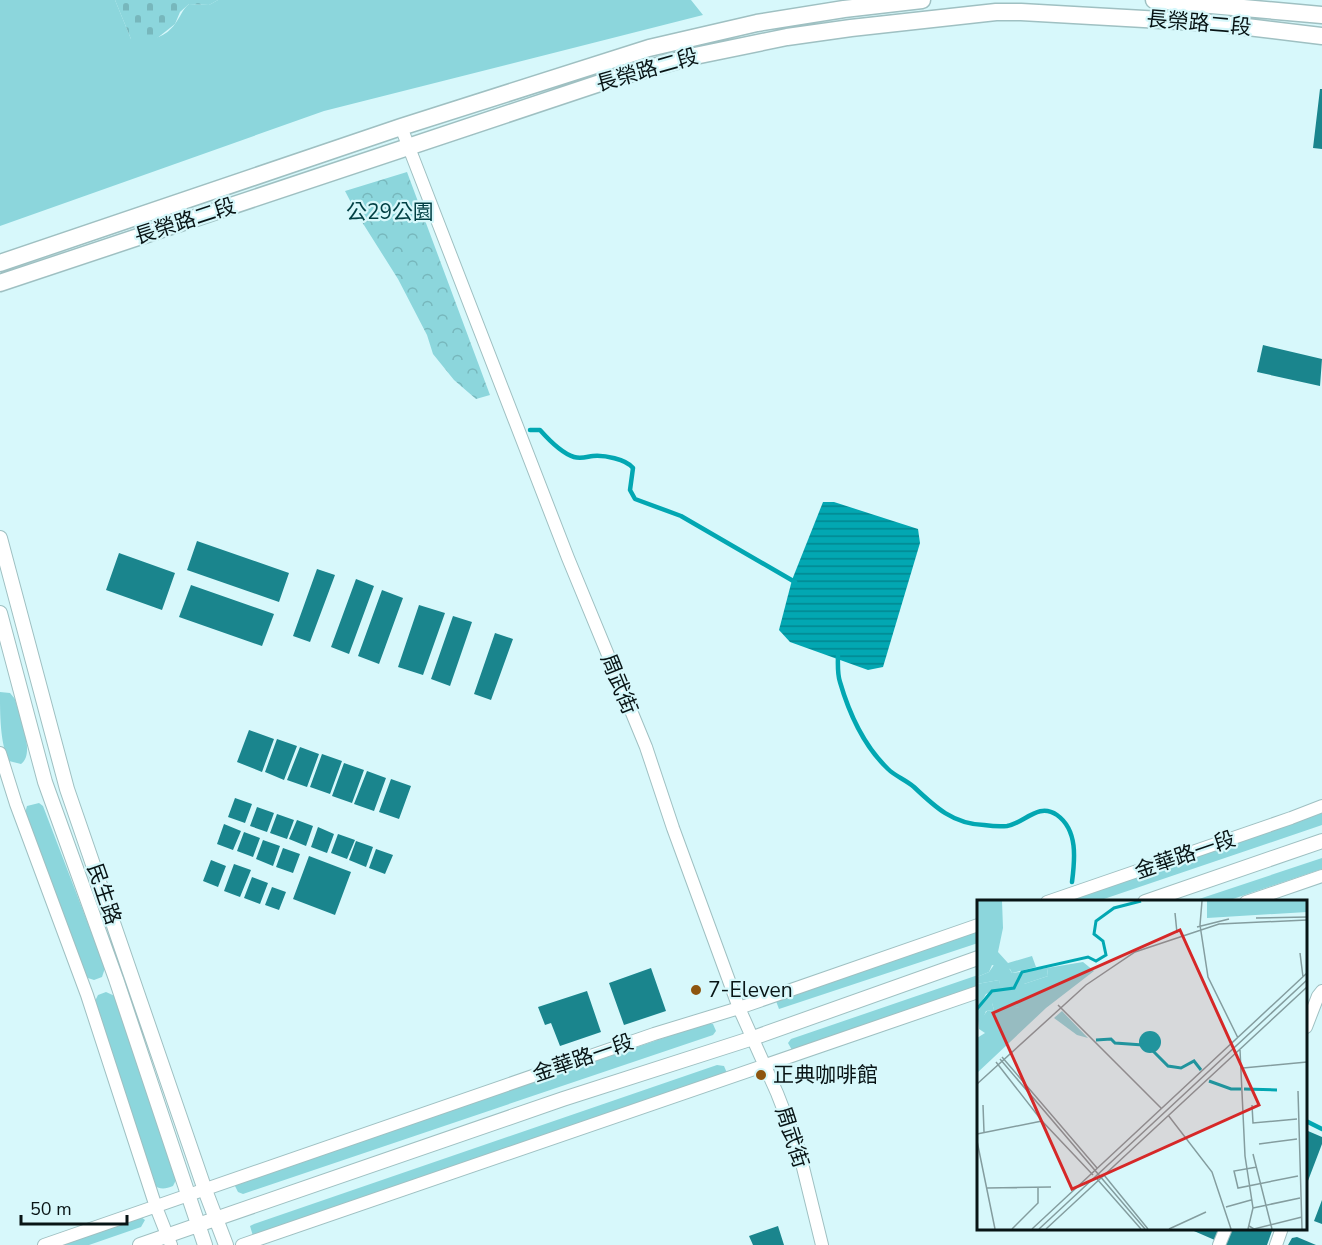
<svg xmlns="http://www.w3.org/2000/svg" width="1322" height="1245" font-family="'Nunito Sans','Noto Sans TC',sans-serif">
	<style>
		.green { fill: #8cd6dc }
		.forest { fill: url(#forest-crowns) }
		.cemetery { fill: url(#cemetery-stones) }
		.water { fill: url(#water-rules) }
		.lines { fill: none; stroke-linecap: round; stroke-linejoin: round }
		.stream { stroke: #02a7b2; stroke-width: 4.5 }
		.building { fill: #1a858d }
		.minor-casing { stroke: #9fc0c2; stroke-width: 14 }
		.tertiary-casing { stroke: #9fc0c2; stroke-width: 16 }
		.secondary-casing { stroke: #9fc0c2; stroke-width: 19 }
		.minor { stroke: #fff; stroke-width: 12 }
		.tertiary { stroke: #fff; stroke-width: 14 }
		.secondary { stroke: #fff; stroke-width: 16 }
		.poi-dot { fill: #8e550f; stroke: #d7f8fb; stroke-width: 2 }
		.labels { text-anchor: middle; stroke-width: 4.5; stroke-linejoin: round; paint-order: stroke }
		.street-label { font-size: 21px; fill: #081415; stroke: #d7f8fb }
		.park-label { font-size: 21px; fill: #003f43; stroke: #d7f8fb }
		.poi-label { font-size: 21px; fill: #081415; stroke: #d7f8fb; text-anchor: start }
		.inset-river { fill: none; stroke: #02a7b2; stroke-width: 3 }
		.inset-road { fill: none; stroke: #849d9f; stroke-width: 1.5 }
		.view { fill: #d62828; fill-opacity: 0.15; stroke: #d62828; stroke-width: 3 }
		.inset-edge { fill: none; stroke: #081415; stroke-width: 3 }
	</style>
	<defs>
		<pattern id="forest-crowns" width="20" height="18" patternUnits="userSpaceOnUse" patternTransform="scale(1.5)"><rect width="20" height="18" fill="#8cd6dc"/><path d="M2 6a3 3 0 1 1 6 0M12 15a3 3 0 1 1 6 0" fill="none" stroke="#77b7bc"/></pattern>
		<pattern id="cemetery-stones" width="16" height="16" patternUnits="userSpaceOnUse" patternTransform="scale(1.5)"><rect width="16" height="16" fill="#8cd6dc"/><path d="M2 7V4a2 2 0 0 1 4 0v3zM10 15v-3a2 2 0 0 1 4 0v3z" fill="#77b7bc"/></pattern>
		<pattern id="water-rules" width="6" height="5" patternUnits="userSpaceOnUse" patternTransform="scale(1.5)"><rect width="6" height="5" fill="#02a7b2"/><path d="M0 2.5h6" fill="none" stroke="#028790"/></pattern>
	</defs>
	<rect width="100%" height="100%" fill="#d7f8fb"/>
	<path class="green" d="M 0,0 L 115,0 L 131,39 C 150,39 162,41 175,24 C 181,16 182,10 189,4 L 209,5 L 218,0 L 691,0 L 703,15 L 324,111 L 0,226 Z
		M 0,692 L 10,693 L 15,699 C 19,715 36,754 21,764 L 9,761 C 0,744 0,713 0,692 Z
		M 39,803 L 43,806 L 105,968 L 102,977 L 94,980 L 85,977 L 25,813 L 27,806 Z
		M 1322,813 L 1322,825 L 1098,901 L 1061,902 Z
		M 1322,858 L 1322,869 L 1227,901 L 1193,901 Z
		M 978,930 L 978,943 L 779,1009 L 776,1001 Z
		M 978,975 L 978,987 L 792,1050 L 788,1043 L 791,1039 Z
		M 106,992 L 117,997 L 177,1178 L 173,1186 C 165,1189 160,1190 152,1184 L 94,1003 L 98,995 Z
		M 708,1023 L 713,1024 L 716,1031 L 713,1035 L 243,1194 L 238,1192 L 235,1186 L 237,1182 Z
		M 717,1065 L 724,1066 L 727,1073 L 253,1236 L 250,1226 L 254,1224 Z
		M 141,1217 L 145,1220 L 141,1227 L 89,1245 L 53,1245 Z"/>
	<path class="forest" d="M 407,172 L 490,395 L 476,399 L 454,380 L 433,354 L 427,335 L 398,279 L 357,214 L 345,191 Z"/>
	<path class="cemetery" d="M 115,0 L 218,0 L 209,5 L 189,4 L 180,12 L 175,24 L 156,39 L 131,39 Z"/>
	<path class="water" d="M 823,502 L 834,502 L 918,529 L 920,543 L 883,667 L 868,670 L 790,642 L 779,630 L 792,580 Z"/>
	<g class="lines">
		<path class="stream" d="M 530,430 L 540,430 C 548,439 561,453 574,457 C 581,459 586,457 593,456 C 604,455 626,459 633,468 L 630,490 L 635,499 L 681,516 L 795,582
			M 838,654 C 838,663 837,673 840,682 C 849,713 864,746 888,769 C 895,776 906,780 914,787 C 935,807 953,824 984,825 C 991,826 999,827 1007,826 C 1025,823 1038,802 1057,815 C 1078,830 1075,859 1072,882
			M 1306,1121 L 1322,1129"/>
	</g>
	<path class="building" d="M 1320,89 L 1322,89 L 1322,149 L 1313,148 Z
		M 1263,345 L 1322,359 L 1320,386 L 1257,372 Z
		M 197,541 L 289,573 L 279,602 L 187,570 Z
		M 119,553 L 175,573 L 162,610 L 106,590 Z
		M 317,569 L 335,575 L 310,642 L 293,636 Z
		M 356,579 L 374,586 L 349,654 L 331,647 Z
		M 191,585 L 274,614 L 262,646 L 179,617 Z
		M 382,590 L 403,598 L 379,664 L 358,656 Z
		M 419,605 L 445,613 L 423,675 L 398,667 Z
		M 453,616 L 472,622 L 450,686 L 431,679 Z
		M 495,633 L 513,639 L 491,700 L 474,694 Z
		M 249,730 L 274,739 L 262,772 L 237,762 Z
		M 277,739 L 297,746 L 284,780 L 265,772 Z
		M 300,747 L 319,754 L 307,787 L 287,780 Z
		M 322,754 L 342,761 L 330,794 L 310,787 Z
		M 344,763 L 364,770 L 352,803 L 332,796 Z
		M 367,771 L 386,778 L 374,811 L 354,804 Z
		M 391,779 L 411,786 L 399,819 L 379,812 Z
		M 235,798 L 252,804 L 245,823 L 228,817 Z
		M 257,807 L 274,813 L 267,832 L 250,826 Z
		M 277,814 L 294,820 L 287,839 L 270,833 Z
		M 297,820 L 313,826 L 306,846 L 289,839 Z
		M 224,824 L 241,831 L 233,850 L 217,844 Z
		M 318,827 L 334,834 L 327,853 L 311,847 Z
		M 244,832 L 260,838 L 253,857 L 237,851 Z
		M 338,834 L 355,840 L 347,859 L 331,853 Z
		M 263,840 L 280,846 L 273,866 L 256,859 Z
		M 356,841 L 373,847 L 366,867 L 349,860 Z
		M 283,848 L 300,854 L 293,873 L 276,867 Z
		M 376,849 L 393,855 L 385,874 L 369,868 Z
		M 309,856 L 351,872 L 335,915 L 293,899 Z
		M 211,860 L 226,866 L 218,887 L 203,881 Z
		M 234,864 L 251,870 L 240,897 L 224,891 Z
		M 252,877 L 268,883 L 260,904 L 244,898 Z
		M 272,887 L 286,892 L 279,910 L 265,905 Z
		M 651,968 L 666,1011 L 624,1025 L 609,983 Z
		M 587,991 L 601,1032 L 560,1046 L 551,1023 L 545,1025 L 538,1007 Z
		M 1308,1131 L 1322,1137 L 1322,1144 L 1306,1186 L 1306,1136 Z
		M 1322,1200 L 1322,1224 L 1314,1221 Z
		M 778,1226 L 784,1245 L 753,1245 L 749,1236 Z
		M 1187,1228 L 1222,1228 L 1217,1241 Z
		M 1231,1228 L 1267,1228 L 1272,1231 L 1267,1245 L 1224,1245 Z
		M 1297,1237 L 1316,1245 L 1288,1245 L 1292,1238 Z"/>
	<g class="lines">
		<g class="minor-casing">
			<path id="minor" d="M 401,127 L 568,558 L 646,747 L 673,828 L 739,1008 L 777,1093 L 798,1147 L 822,1245
				M 0,753 L 16,804 L 87,995 L 156,1207 L 171,1245
				M 1047,902 L 1291,818 L 1322,806
				M 1246,902 L 1322,876
				M 1306,1027 L 1318,996 L 1322,991
				M 44,1245 L 654,1034 L 739,1008 L 978,925
				M 242,1245 L 978,992
				M 1219,1245 L 1226,1228
				M 1276,1245 L 1282,1228"/>
		</g>
		<g class="tertiary-casing">
			<path id="tertiary" d="M 0,538 L 67,789 L 205,1190 L 226,1245
				M 0,613 L 45,782 L 116,979 L 205,1245
				M 1145,902 L 1322,841
				M 140,1245 L 563,1099 L 753,1038 L 978,958"/>
		</g>
		<g class="secondary-casing">
			<path id="secondary" d="M 1154,0 L 1322,15
				M 0,263 L 401,127 L 649,48 L 757,23 L 844,9 L 922,0
				M 0,283 L 618,77 L 690,57 L 787,37 L 851,28 L 996,12 L 1021,12 L 1214,23 L 1322,36"/>
		</g>
		<use href="#minor" class="minor"/>
		<use href="#tertiary" class="tertiary"/>
		<use href="#secondary" class="secondary"/>
	</g>
	<g class="poi-dot">
		<circle cx="696" cy="990" r="6"/>
		<circle cx="761" cy="1075" r="6"/>
	</g>
	<g class="labels">
		<g class="street-label">
			<text transform="translate(1199 23) rotate(5)" y="7">長榮路二段</text>
			<text transform="translate(647 70) rotate(-16)" y="7">長榮路二段</text>
			<text transform="translate(185 221) rotate(-18)" y="7">長榮路二段</text>
			<text transform="translate(619 684) rotate(68)" y="7">周武街</text>
			<text transform="translate(1185 855) rotate(-19)" y="7">金華路一段</text>
			<text transform="translate(104 894) rotate(71)" y="7">民生路</text>
			<text transform="translate(583 1058) rotate(-19)" y="7">金華路一段</text>
			<text transform="translate(792 1137) rotate(72)" y="7">周武街</text>
		</g>
		<g class="park-label">
			<text x="390" y="219">公29公園</text>
		</g>
		<g class="poi-label">
			<text x="708" y="997">7-Eleven</text>
			<text x="773" y="1082">正典咖啡館</text>
		</g>
	</g>
	<g transform="translate(977 900)">
		<rect width="330" height="330" fill="#d7f8fb"/>
		<path d="M 0,1 L 25,1 L 26,28 L 21,52 L 31,63 L 55,56 L 59,67 L 35,73 L 33,69 L 15,65 L 12,72 L 0,77 ZM 230,1 L 330,1 L 330,12 L 230,18 ZM 106,62 L 117,71 L 69,108 L 0,173 L 0,138 L 8,133 L 2,129 L 2,122 L 10,111 L 17,110 L 15,103 L 21,101 L 41,108 L 47,84 L 71,76 L 70,68 ZM 22,80 L 24,88 L 9,94 L 0,110 L 0,84 Z" fill="#8cd6dc"/>
		<path d="M 85,111 L 111,138 L 100,135 L 77,118 Z" fill="#8cd6dc"/>
		<path d="M 19,62 L 30,65 L 35,73 L 70,68 L 71,76 L 47,84 L 50,96 L 41,108 L 15,103 L 17,110 L 9,111 L 2,129 L 0,110 L 13,90 L 23,87 L 22,80 L 0,84 L 0,77 L 12,72 Z" fill="#8cd6dc"/>
		<path d="M162 142a11 11 0 1 1 22 0a11 11 0 1 1-22 0Z" fill="#02a7b2"/>
		<path class="inset-river" d="M 0,109 L 15,91 L 37,88 L 45,72 L 111,57 L 119,61 L 129,55 L 126,41 L 117,34 L 119,21 L 137,8 L 164,1M 119,140 L 134,139 L 138,143 L 166,145M 176,151 L 191,166 L 204,168 L 217,161 L 224,170M 232,181 L 254,189 L 264,189M 267,189 L 300,190"/>
		<path class="inset-road" d="M 225,1 L 223,25 L 231,77 L 261,138M 198,13 L 200,33M 279,18 L 330,17M 220,27 L 252,19M 323,53 L 326,77M 81,105 L 184,208M 263,150 L 268,256 L 276,308 L 271,329M 25,157 L 120,268M 23,159 L 168,329M 19,162 L 65,221 L 116,275M 266,168 L 330,162M 0,184 L 109,85 L 158,52 L 242,24 L 330,20M 321,191 L 325,329M 6,205 L 7,232M 275,205 L 276,223 L 320,219M 191,215 L 235,272 L 254,329M 0,234 L 65,221M 0,241 L 18,329M 282,244 L 320,239M 276,254 L 295,329M 280,267 L 257,271 L 261,288 L 321,276M 127,275 L 171,329M 120,279 L 164,329M 10,288 L 74,287M 249,307 L 274,300M 276,308 L 323,298M 272,326 L 277,329 L 325,317M 35,329 L 61,303 L 61,287M 55,329 L 330,73M 62,329 L 330,80M 69,329 L 330,87M 192,329 L 229,312"/>
		<path class="view" d="M 203,30 L 282,205 L 95,289 L 16,113 Z"/>
		<rect width="330" height="330" class="inset-edge"/>
	</g>
	<path d="M21 1215v9h106v-9" fill="none" stroke="#081415" stroke-width="3"/>
	<text x="30" y="1215" font-size="18" fill="#081415" stroke="#d7f8fb" stroke-width="4.5" paint-order="stroke">50 m</text>
</svg>
